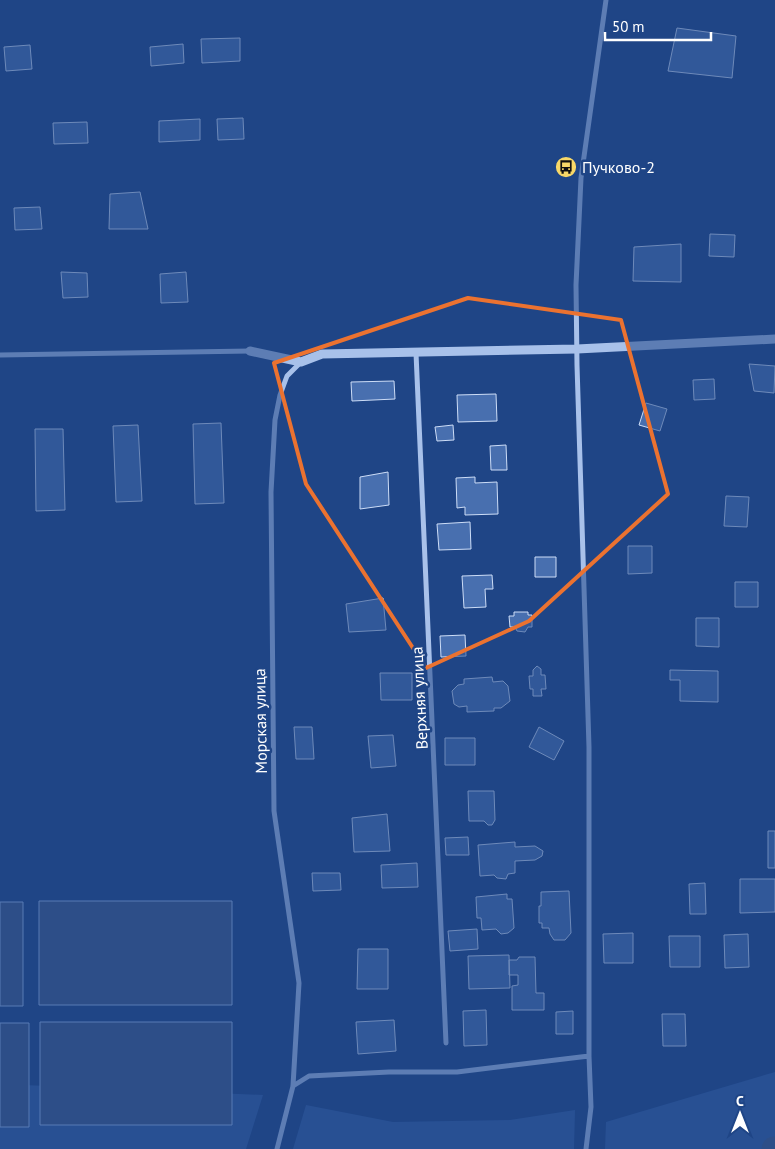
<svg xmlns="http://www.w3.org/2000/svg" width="775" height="1149" font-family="'PT Sans',sans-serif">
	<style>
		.green { fill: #335ea3 }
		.water { fill: #3e5a89; stroke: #9cbbec }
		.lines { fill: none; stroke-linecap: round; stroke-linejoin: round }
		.river { stroke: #3e5a89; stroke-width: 25 }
		.building { fill: #486faf; stroke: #cdddf7 }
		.minor { stroke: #a8c1ea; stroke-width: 5 }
		.tertiary { stroke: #a8c1ea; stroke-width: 9 }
		.marked { fill: none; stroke: #eb7230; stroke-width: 4; stroke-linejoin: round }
		.labels { text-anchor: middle; stroke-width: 5; stroke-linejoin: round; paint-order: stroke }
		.poi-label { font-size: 16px; fill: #fff; stroke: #1f4586; text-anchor: start }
		.street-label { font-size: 16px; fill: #fff; stroke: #1f4586 }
	</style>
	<rect width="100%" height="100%" fill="#1f4586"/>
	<path class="green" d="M 775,1072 L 775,1149 L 605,1149 L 606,1122 Z
		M 0,1084 L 263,1095 L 246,1149 L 0,1149 Z
		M 306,1105 L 393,1122 L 510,1120 L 575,1110 L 574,1149 L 293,1149 Z"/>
	<path class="water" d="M 39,901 L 232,901 L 232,1005 L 39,1005 Z
		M 0,902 L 23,902 L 23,1006 L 0,1006 Z
		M 40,1022 L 232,1022 L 232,1125 L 40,1125 Z
		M 0,1023 L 29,1023 L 29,1127 L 0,1127 Z"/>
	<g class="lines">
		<path class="river" d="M 774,1149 L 775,1149"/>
	</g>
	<path class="building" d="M 677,28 L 736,36 L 732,78 L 668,71 Z
		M 240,38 L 240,61 L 202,63 L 201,39 Z
		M 183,44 L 184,63 L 151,66 L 150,47 Z
		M 30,45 L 32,69 L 6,71 L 4,47 Z
		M 243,118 L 244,139 L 218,140 L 217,119 Z
		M 200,119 L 200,140 L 159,142 L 159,121 Z
		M 87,122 L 88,143 L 54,144 L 53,123 Z
		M 140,192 L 148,229 L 109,229 L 110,194 Z
		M 40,207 L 42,229 L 15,230 L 14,208 Z
		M 710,234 L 735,235 L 734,257 L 709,256 Z
		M 681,244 L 681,282 L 633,281 L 634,247 Z
		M 61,272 L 87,273 L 88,297 L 63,298 Z
		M 186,272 L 188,302 L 161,303 L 160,274 Z
		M 749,364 L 775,366 L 774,393 L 754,391 Z
		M 714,379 L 715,399 L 694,400 L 693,380 Z
		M 394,381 L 395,399 L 352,401 L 351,382 Z
		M 496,394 L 497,421 L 458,422 L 457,395 Z
		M 646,403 L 667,409 L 660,431 L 639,425 Z
		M 221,423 L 224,503 L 195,504 L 193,424 Z
		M 138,425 L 142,501 L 116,502 L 113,426 Z
		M 453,425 L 454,440 L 437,441 L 435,427 Z
		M 35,429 L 63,429 L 65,510 L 36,511 Z
		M 506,445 L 507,470 L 491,470 L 490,446 Z
		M 388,472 L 389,505 L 360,509 L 360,477 Z
		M 475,477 L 475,483 L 497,482 L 498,514 L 465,515 L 465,507 L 457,508 L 456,478 Z
		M 726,496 L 749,497 L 747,527 L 724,526 Z
		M 470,522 L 471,549 L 439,550 L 437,524 Z
		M 628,546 L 652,546 L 652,573 L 628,574 Z
		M 535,557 L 556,557 L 556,577 L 535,577 Z
		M 492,575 L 493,589 L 485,589 L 486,607 L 464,608 L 462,576 Z
		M 735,582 L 758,582 L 758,607 L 735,607 Z
		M 383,598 L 386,630 L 349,632 L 346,604 Z
		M 514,612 L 528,612 L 528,615 L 532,615 L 532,627 L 528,627 L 525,632 L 517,631 L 515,627 L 510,627 L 509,616 L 514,616 Z
		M 696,618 L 719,618 L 719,647 L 696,646 Z
		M 465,635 L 466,656 L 441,657 L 440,636 Z
		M 537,666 L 541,669 L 541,675 L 545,675 L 546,689 L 541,689 L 542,696 L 533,696 L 533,689 L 530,689 L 529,676 L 533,676 L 533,670 Z
		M 670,670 L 718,671 L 718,702 L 680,701 L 680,680 L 670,680 Z
		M 380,673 L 412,673 L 412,700 L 381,700 Z
		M 492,677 L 493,682 L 503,681 L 508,686 L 510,701 L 501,708 L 494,708 L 494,711 L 467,712 L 467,706 L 459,707 L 454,704 L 452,691 L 458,685 L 464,684 L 464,679 Z
		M 294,727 L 312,727 L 314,759 L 296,759 Z
		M 539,727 L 564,741 L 554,760 L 529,747 Z
		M 393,735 L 396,766 L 371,768 L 368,736 Z
		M 445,738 L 475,738 L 475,765 L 445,765 Z
		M 468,791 L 494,791 L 495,820 L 492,825 L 488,825 L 484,821 L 469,821 Z
		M 387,814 L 390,851 L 354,852 L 352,818 Z
		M 768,831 L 775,831 L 775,868 L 768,868 Z
		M 468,837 L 469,855 L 446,855 L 445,838 Z
		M 515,842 L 515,847 L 535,846 L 543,851 L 542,856 L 535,860 L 515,861 L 515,873 L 508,874 L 506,879 L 497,878 L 494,875 L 480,876 L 478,845 Z
		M 417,863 L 418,887 L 382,888 L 381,865 Z
		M 312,873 L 340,873 L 341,890 L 313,891 Z
		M 740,879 L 775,879 L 775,912 L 740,913 Z
		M 705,883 L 706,914 L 690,914 L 689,884 Z
		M 569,891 L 571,933 L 565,940 L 554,940 L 550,934 L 549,928 L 542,928 L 542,923 L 539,923 L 539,906 L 541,906 L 541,892 Z
		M 507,894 L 507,899 L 512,899 L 514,928 L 508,933 L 501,934 L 496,929 L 482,930 L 481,918 L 477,918 L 476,897 Z
		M 477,929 L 478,949 L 450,951 L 448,931 Z
		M 633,933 L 633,963 L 604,963 L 603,934 Z
		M 748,934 L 749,967 L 725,968 L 724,935 Z
		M 669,936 L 700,936 L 700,967 L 670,967 Z
		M 358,949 L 388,949 L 388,989 L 357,989 Z
		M 509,955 L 510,988 L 469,989 L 468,956 Z
		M 519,957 L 535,957 L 536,993 L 544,993 L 544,1010 L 512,1010 L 512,986 L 518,985 L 518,975 L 509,975 L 509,960 L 517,960 Z
		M 486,1010 L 487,1045 L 464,1046 L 463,1011 Z
		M 573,1011 L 573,1034 L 556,1034 L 556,1012 Z
		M 662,1014 L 685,1014 L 686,1046 L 663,1046 Z
		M 394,1020 L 396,1051 L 358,1054 L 356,1022 Z"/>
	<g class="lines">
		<path class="minor" d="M 416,353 L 446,1043
			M 0,355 L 250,351
			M 293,1086 L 309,1076 L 389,1072 L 457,1072 L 589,1056
			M 277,1149 L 293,1086 L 299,983 L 274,811 L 271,492 L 275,420 L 280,395 L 287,376 L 301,362
			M 586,1149 L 591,1107 L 589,1056 L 589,747 L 577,365 L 576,285 L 581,178 L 606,0"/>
		<path class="tertiary" d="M 250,351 L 301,362 L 322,354 L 577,349 L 775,339"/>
	</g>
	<path d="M0 0H775V1149H0ZM 468,298 L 621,320 L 668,494 L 529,621 L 426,668 L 306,484 L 274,363 Z" fill="#1f4586" fill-opacity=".55" fill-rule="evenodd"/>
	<path class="marked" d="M 468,298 L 621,320 L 668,494 L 529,621 L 426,668 L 306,484 L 274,363 Z"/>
	<defs>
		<g id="bus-disc" transform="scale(1.125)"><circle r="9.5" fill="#f8d868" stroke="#1f4586"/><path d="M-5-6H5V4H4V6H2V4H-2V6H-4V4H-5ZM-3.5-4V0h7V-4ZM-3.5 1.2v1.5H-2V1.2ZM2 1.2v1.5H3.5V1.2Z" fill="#111"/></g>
	</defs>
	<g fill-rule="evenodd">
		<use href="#bus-disc" x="566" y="167"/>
	</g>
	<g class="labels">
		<g class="poi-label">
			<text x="582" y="173">Пучково-2</text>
		</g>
		<g class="street-label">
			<text transform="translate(419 698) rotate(-93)" y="6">Верхняя улица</text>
			<text transform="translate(260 721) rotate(-91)" y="6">Морская улица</text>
		</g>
	</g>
	<g transform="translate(740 1114)" stroke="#1f4586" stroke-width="4" paint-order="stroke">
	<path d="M0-4L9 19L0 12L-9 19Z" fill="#ffffff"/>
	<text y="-8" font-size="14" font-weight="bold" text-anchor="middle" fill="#ffffff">С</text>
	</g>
	<path d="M605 32v8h106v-8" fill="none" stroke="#ffffff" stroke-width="2.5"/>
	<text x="612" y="32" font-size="15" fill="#ffffff" stroke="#1f4586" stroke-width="4" paint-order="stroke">50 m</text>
</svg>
